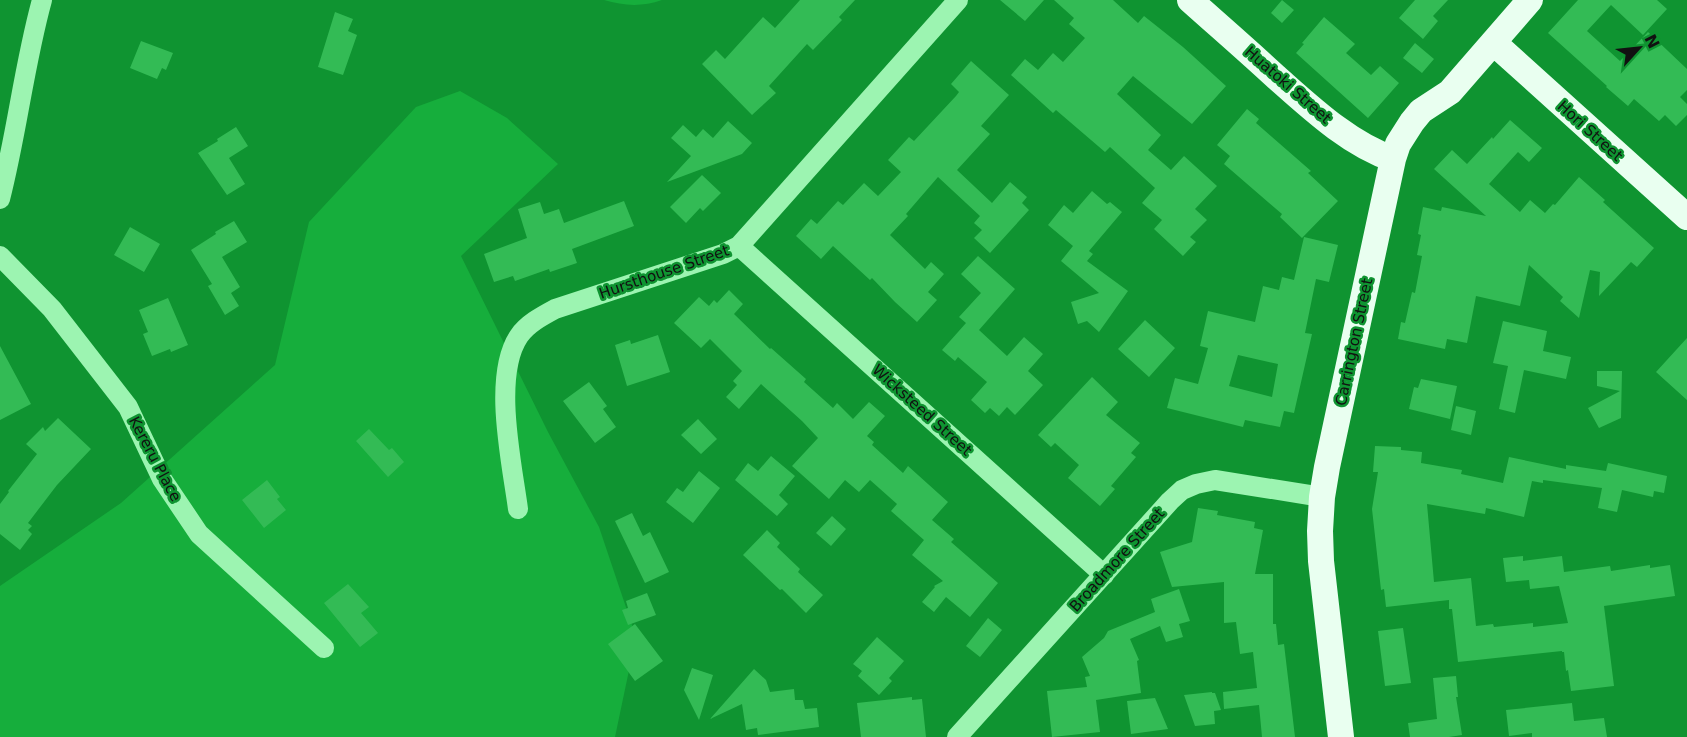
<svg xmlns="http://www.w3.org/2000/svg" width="1687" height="737" font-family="'DejaVu Sans',sans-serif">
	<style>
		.green { fill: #16ae3c }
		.building { fill: #3b5; fill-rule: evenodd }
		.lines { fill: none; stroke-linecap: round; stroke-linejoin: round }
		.minor { stroke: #9cf4b1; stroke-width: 20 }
		.major { stroke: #e9fff0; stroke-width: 26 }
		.labels { text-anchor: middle; stroke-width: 5; stroke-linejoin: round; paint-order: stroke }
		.street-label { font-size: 15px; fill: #111; stroke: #0f9431 }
	</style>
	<rect width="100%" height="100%" fill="#0f9431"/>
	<path class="green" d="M 604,0 L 662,0 C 642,7 624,6 604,0 Z
		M 460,91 L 507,118 L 558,164 L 461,256 L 548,432 L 599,527 L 636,637 L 615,737 L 0,737 L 0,586 L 121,503 L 275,365 L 309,222 L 416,107 Z"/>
	<path class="building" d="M 800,0 L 855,0 L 839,17 L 842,20 L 813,50 L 807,44 L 769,86 L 776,93 L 752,115 L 702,64 L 716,50 L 725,59 L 763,17 L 775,28 Z
		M 1000,0 L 1044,0 L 1025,21 Z
		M 1054,0 L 1113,0 L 1138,23 L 1144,16 L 1183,47 L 1226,86 L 1192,124 L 1133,76 L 1117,94 L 1161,135 L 1148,150 L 1171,170 L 1184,156 L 1217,186 L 1195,209 L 1207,220 L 1190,237 L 1196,242 L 1183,256 L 1154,229 L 1162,220 L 1142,203 L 1155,188 L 1110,147 L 1105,152 L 1056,110 L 1053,113 L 1011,75 L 1025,59 L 1038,70 L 1053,53 L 1063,62 L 1085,38 L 1069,24 L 1074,18 Z
		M 1282,0 L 1294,10 L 1282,23 L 1271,13 Z
		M 1415,0 L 1448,0 L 1433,16 L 1438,21 L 1423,39 L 1399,18 Z
		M 1578,0 L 1657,0 L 1667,9 L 1643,35 L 1611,5 L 1587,31 L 1620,61 L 1648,32 L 1687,69 L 1687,90 L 1680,97 L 1687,104 L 1687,115 L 1676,126 L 1665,115 L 1659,121 L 1634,99 L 1628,106 L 1606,87 L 1607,86 L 1548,33 Z
		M 335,12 L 353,19 L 348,31 L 357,35 L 343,75 L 318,67 Z
		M 1324,17 L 1355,44 L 1346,53 L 1371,75 L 1380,66 L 1399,83 L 1368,118 L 1296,53 L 1304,44 L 1302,43 Z
		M 141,41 L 173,53 L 166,70 L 162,68 L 157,79 L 130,68 Z
		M 1415,43 L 1434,59 L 1422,73 L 1403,58 Z
		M 971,61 L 1009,95 L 981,126 L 990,134 L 957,170 L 992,203 L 1010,182 L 1027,197 L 1022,203 L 1029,210 L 990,253 L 974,238 L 982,230 L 974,223 L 980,216 L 938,177 L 906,214 L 908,216 L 890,235 L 925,269 L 931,262 L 944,274 L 928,292 L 937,300 L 917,322 L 895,302 L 872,278 L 870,280 L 833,246 L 821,259 L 796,236 L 811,219 L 817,224 L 838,201 L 843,205 L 864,183 L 878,196 L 901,172 L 888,160 L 909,137 L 914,141 L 956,96 L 959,92 L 951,84 Z
		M 1247,109 L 1259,119 L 1256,123 L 1311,171 L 1308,173 L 1338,201 L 1302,238 L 1280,217 L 1282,214 L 1224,164 L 1230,156 L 1217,145 Z
		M 1510,120 L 1542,148 L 1529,162 L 1518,152 L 1489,184 L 1520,212 L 1530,200 L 1545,213 L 1553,204 L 1555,205 L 1579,177 L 1605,200 L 1603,202 L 1654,248 L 1637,267 L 1631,262 L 1599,296 L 1600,272 L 1590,270 L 1579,318 L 1560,301 L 1563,297 L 1529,265 L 1520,306 L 1476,296 L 1467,343 L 1447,339 L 1445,349 L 1398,339 L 1401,322 L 1405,323 L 1412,292 L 1415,293 L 1422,256 L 1417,255 L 1421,235 L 1418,234 L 1423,207 L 1441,211 L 1442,207 L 1486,216 L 1434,169 L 1452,150 L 1467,164 L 1492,137 L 1493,139 Z
		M 728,121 L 752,143 L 742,154 L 667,182 L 691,156 L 671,138 L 683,125 L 696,137 L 703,129 L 713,138 Z
		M 236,127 L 248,146 L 229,158 L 245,184 L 227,195 L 198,153 L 218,141 L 217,139 Z
		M 702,175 L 721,193 L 703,211 L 700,208 L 686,223 L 670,207 Z
		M 1092,191 L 1107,204 L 1110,202 L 1122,212 L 1089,251 L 1093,254 L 1087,261 L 1128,291 L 1099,332 L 1087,321 L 1078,324 L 1071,302 L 1099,293 L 1061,261 L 1073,246 L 1048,225 L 1064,205 L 1073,213 Z
		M 624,201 L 634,226 L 572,249 L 577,263 L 550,272 L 549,269 L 515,281 L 513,276 L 494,282 L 484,254 L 527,238 L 518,209 L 540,202 L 544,214 L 559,209 L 564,223 Z
		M 234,221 L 247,242 L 222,257 L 240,287 L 231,293 L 239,306 L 225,315 L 208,286 L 212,284 L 191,250 L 216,234 L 215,232 Z
		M 130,227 L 160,244 L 144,272 L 114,255 Z
		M 1304,237 L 1338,245 L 1329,282 L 1316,279 L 1305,333 L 1312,334 L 1294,413 L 1284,411 L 1280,427 L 1245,420 L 1243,427 L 1167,408 L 1175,378 L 1198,384 L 1208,348 L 1200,346 L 1208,311 L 1255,322 L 1263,286 L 1279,290 L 1282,277 L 1294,280 ZM 1238,355 L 1278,364 L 1272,397 L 1229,386 Z
		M 978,256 L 1015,289 L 979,330 L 1007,356 L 1024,337 L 1043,354 L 1028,371 L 1043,385 L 1015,415 L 1007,407 L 999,416 L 990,408 L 985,413 L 971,400 L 987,382 L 958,357 L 955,361 L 942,350 L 966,323 L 959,317 L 981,293 L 961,274 Z
		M 729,290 L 743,304 L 734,314 L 770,349 L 771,348 L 806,379 L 804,382 L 833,408 L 837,403 L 853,419 L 869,402 L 885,416 L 867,436 L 874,442 L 872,445 L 903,473 L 908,466 L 948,502 L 932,520 L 954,539 L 951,542 L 998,583 L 970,617 L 946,597 L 934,612 L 922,602 L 935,587 L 934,586 L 943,581 L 912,555 L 924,540 L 891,511 L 897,504 L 870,480 L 859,492 L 845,480 L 829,499 L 792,466 L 818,438 L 802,421 L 761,384 L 739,409 L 726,397 L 737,385 L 733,381 L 742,371 L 710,339 L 701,348 L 674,323 L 699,297 L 709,306 L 714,300 L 717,303 Z
		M 168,298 L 188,345 L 171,352 L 170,349 L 152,356 L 143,334 L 148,332 L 139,310 Z
		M 1145,320 L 1175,348 L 1149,377 L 1118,349 Z
		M 1503,321 L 1547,331 L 1543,351 L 1571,357 L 1566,379 L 1524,370 L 1515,413 L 1499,409 L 1508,366 L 1493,363 Z
		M 658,335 L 670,372 L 627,386 L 615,345 L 630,340 L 631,344 Z
		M 1687,338 L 1687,400 L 1656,372 Z
		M 0,346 L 31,404 L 0,420 Z
		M 1597,371 L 1622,371 L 1621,418 L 1599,428 L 1588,408 L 1620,391 L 1597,386 Z
		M 1092,377 L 1118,402 L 1106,415 L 1140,443 L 1131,453 L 1136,457 L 1111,486 L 1115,489 L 1100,506 L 1068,478 L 1079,465 L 1055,443 L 1051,447 L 1038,435 Z
		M 1421,379 L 1457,386 L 1450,419 L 1409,409 L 1414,387 L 1418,388 Z
		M 589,382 L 607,406 L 603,409 L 616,427 L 595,443 L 563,401 Z
		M 1456,406 L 1476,411 L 1471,435 L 1451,430 Z
		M 58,418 L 91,449 L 57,485 L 28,523 L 32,526 L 28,530 L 32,534 L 20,550 L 0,534 L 0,504 L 9,492 L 8,491 L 37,454 L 26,444 L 43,427 L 45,431 Z
		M 698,419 L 717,439 L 701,454 L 681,435 Z
		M 369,429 L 389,450 L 392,448 L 404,462 L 388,477 L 356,441 Z
		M 1375,446 L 1401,447 L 1401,450 L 1422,452 L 1421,463 L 1462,470 L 1461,474 L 1503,483 L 1509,457 L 1566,469 L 1566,465 L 1606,471 L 1608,463 L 1667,476 L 1664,493 L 1654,491 L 1653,497 L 1622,490 L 1617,512 L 1598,508 L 1602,488 L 1543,480 L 1543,483 L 1532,481 L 1524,517 L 1486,508 L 1485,514 L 1427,504 L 1434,582 L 1471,578 L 1476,626 L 1493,624 L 1494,627 L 1533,623 L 1533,627 L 1568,623 L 1559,586 L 1530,589 L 1529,580 L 1506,582 L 1503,558 L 1523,556 L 1523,561 L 1562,556 L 1564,572 L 1610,566 L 1611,571 L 1650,565 L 1650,568 L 1670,565 L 1675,596 L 1604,606 L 1614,686 L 1571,691 L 1568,670 L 1566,671 L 1564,652 L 1562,652 L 1562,651 L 1458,662 L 1452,609 L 1449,609 L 1449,600 L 1386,607 L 1384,589 L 1381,590 L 1372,509 L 1378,472 L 1373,472 Z
		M 771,456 L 795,476 L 779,495 L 788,504 L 777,516 L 735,480 L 748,463 L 758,471 Z
		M 699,471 L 720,488 L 693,523 L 666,502 L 677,488 L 683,492 Z
		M 267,480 L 280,497 L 277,499 L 286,510 L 264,528 L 242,500 Z
		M 1198,508 L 1218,511 L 1217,515 L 1255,522 L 1254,528 L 1263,530 L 1255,574 L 1273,574 L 1273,624 L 1276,624 L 1278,645 L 1284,644 L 1295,737 L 1262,737 L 1259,705 L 1224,709 L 1223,692 L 1257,688 L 1253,652 L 1240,654 L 1236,622 L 1224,623 L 1224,582 L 1172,587 L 1160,552 L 1192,542 Z
		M 632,513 L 643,536 L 650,532 L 669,572 L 645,583 L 615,521 Z
		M 832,516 L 846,529 L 831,546 L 816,533 Z
		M 767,530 L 780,543 L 777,547 L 800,569 L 798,572 L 823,595 L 806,613 L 782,589 L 780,590 L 743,555 Z
		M 348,584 L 369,607 L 361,613 L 378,633 L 360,647 L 324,603 Z
		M 1179,589 L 1190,621 L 1179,624 L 1183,637 L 1166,642 L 1160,626 L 1130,639 L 1139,660 L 1137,661 L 1141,693 L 1096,700 L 1100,732 L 1052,737 L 1047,691 L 1087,687 L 1085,677 L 1090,676 L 1082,657 L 1104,638 L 1108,631 L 1155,612 L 1151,599 Z
		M 647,593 L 656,615 L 628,625 L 622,610 L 628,608 L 626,601 Z
		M 988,618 L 1002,630 L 980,657 L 966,646 Z
		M 635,624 L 663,661 L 635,681 L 608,644 Z
		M 1403,628 L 1411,683 L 1385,686 L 1378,631 Z
		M 877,637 L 904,661 L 889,678 L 892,681 L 879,695 L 858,676 L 862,671 L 853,664 Z
		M 692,668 L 713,675 L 699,720 L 684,690 Z
		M 754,669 L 766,680 L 770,692 L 794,689 L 795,700 L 803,700 L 805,709 L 817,708 L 819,727 L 758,735 L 757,728 L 746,730 L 742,704 L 710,719 Z
		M 1456,676 L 1458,697 L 1456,697 L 1462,735 L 1449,737 L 1410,737 L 1408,723 L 1437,719 L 1433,678 Z
		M 1212,692 L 1212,693 L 1215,693 L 1221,710 L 1214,711 L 1215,724 L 1195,726 L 1184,695 Z
		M 912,697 L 912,700 L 922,699 L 926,737 L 861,737 L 857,703 Z
		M 1155,698 L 1168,729 L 1131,734 L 1127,701 Z
		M 1572,703 L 1574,721 L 1604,718 L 1607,737 L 1532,737 L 1532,733 L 1509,736 L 1506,710 Z"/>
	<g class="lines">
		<path class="minor" d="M 0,199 C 17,133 24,65 42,0
			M 739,246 L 1104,575
			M 0,256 L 52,309 L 128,407 L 162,479 L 199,534 L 324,648
			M 518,509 C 512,463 492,376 519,336 C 527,324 542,316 555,309 L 723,254 L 739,246 L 958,0
			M 957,737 L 1170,501 L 1182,490 L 1196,484 L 1215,480 L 1322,497"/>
		<path class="major" d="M 1190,0 C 1219,26 1248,51 1276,77 C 1311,108 1349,144 1393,159
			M 1494,43 L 1687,217
			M 1341,737 L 1321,561 L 1320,531 L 1322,497 L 1327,467 L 1393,159 L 1398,144 L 1412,122 L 1421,111 L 1450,92 L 1530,0"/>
	</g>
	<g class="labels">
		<g class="street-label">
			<text transform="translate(1288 85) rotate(41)" y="5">Huatoki Street</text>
			<text transform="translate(1590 131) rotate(42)" y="5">Hori Street</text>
			<text transform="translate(664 272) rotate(-19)" y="5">Hursthouse Street</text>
			<text transform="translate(1354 342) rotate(-78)" y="5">Carrington Street</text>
			<text transform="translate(922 410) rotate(42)" y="5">Wicksteed Street</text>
			<text transform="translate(155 459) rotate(62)" y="5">Kereru Place</text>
			<text transform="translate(1117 560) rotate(-48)" y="5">Broadmore Street</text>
		</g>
	</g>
	<g transform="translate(1639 48) rotate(63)" stroke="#0f9431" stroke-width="4.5" paint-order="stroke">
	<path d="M0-4.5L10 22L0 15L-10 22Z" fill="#111111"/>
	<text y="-9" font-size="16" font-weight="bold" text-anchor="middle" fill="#111111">N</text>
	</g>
</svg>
